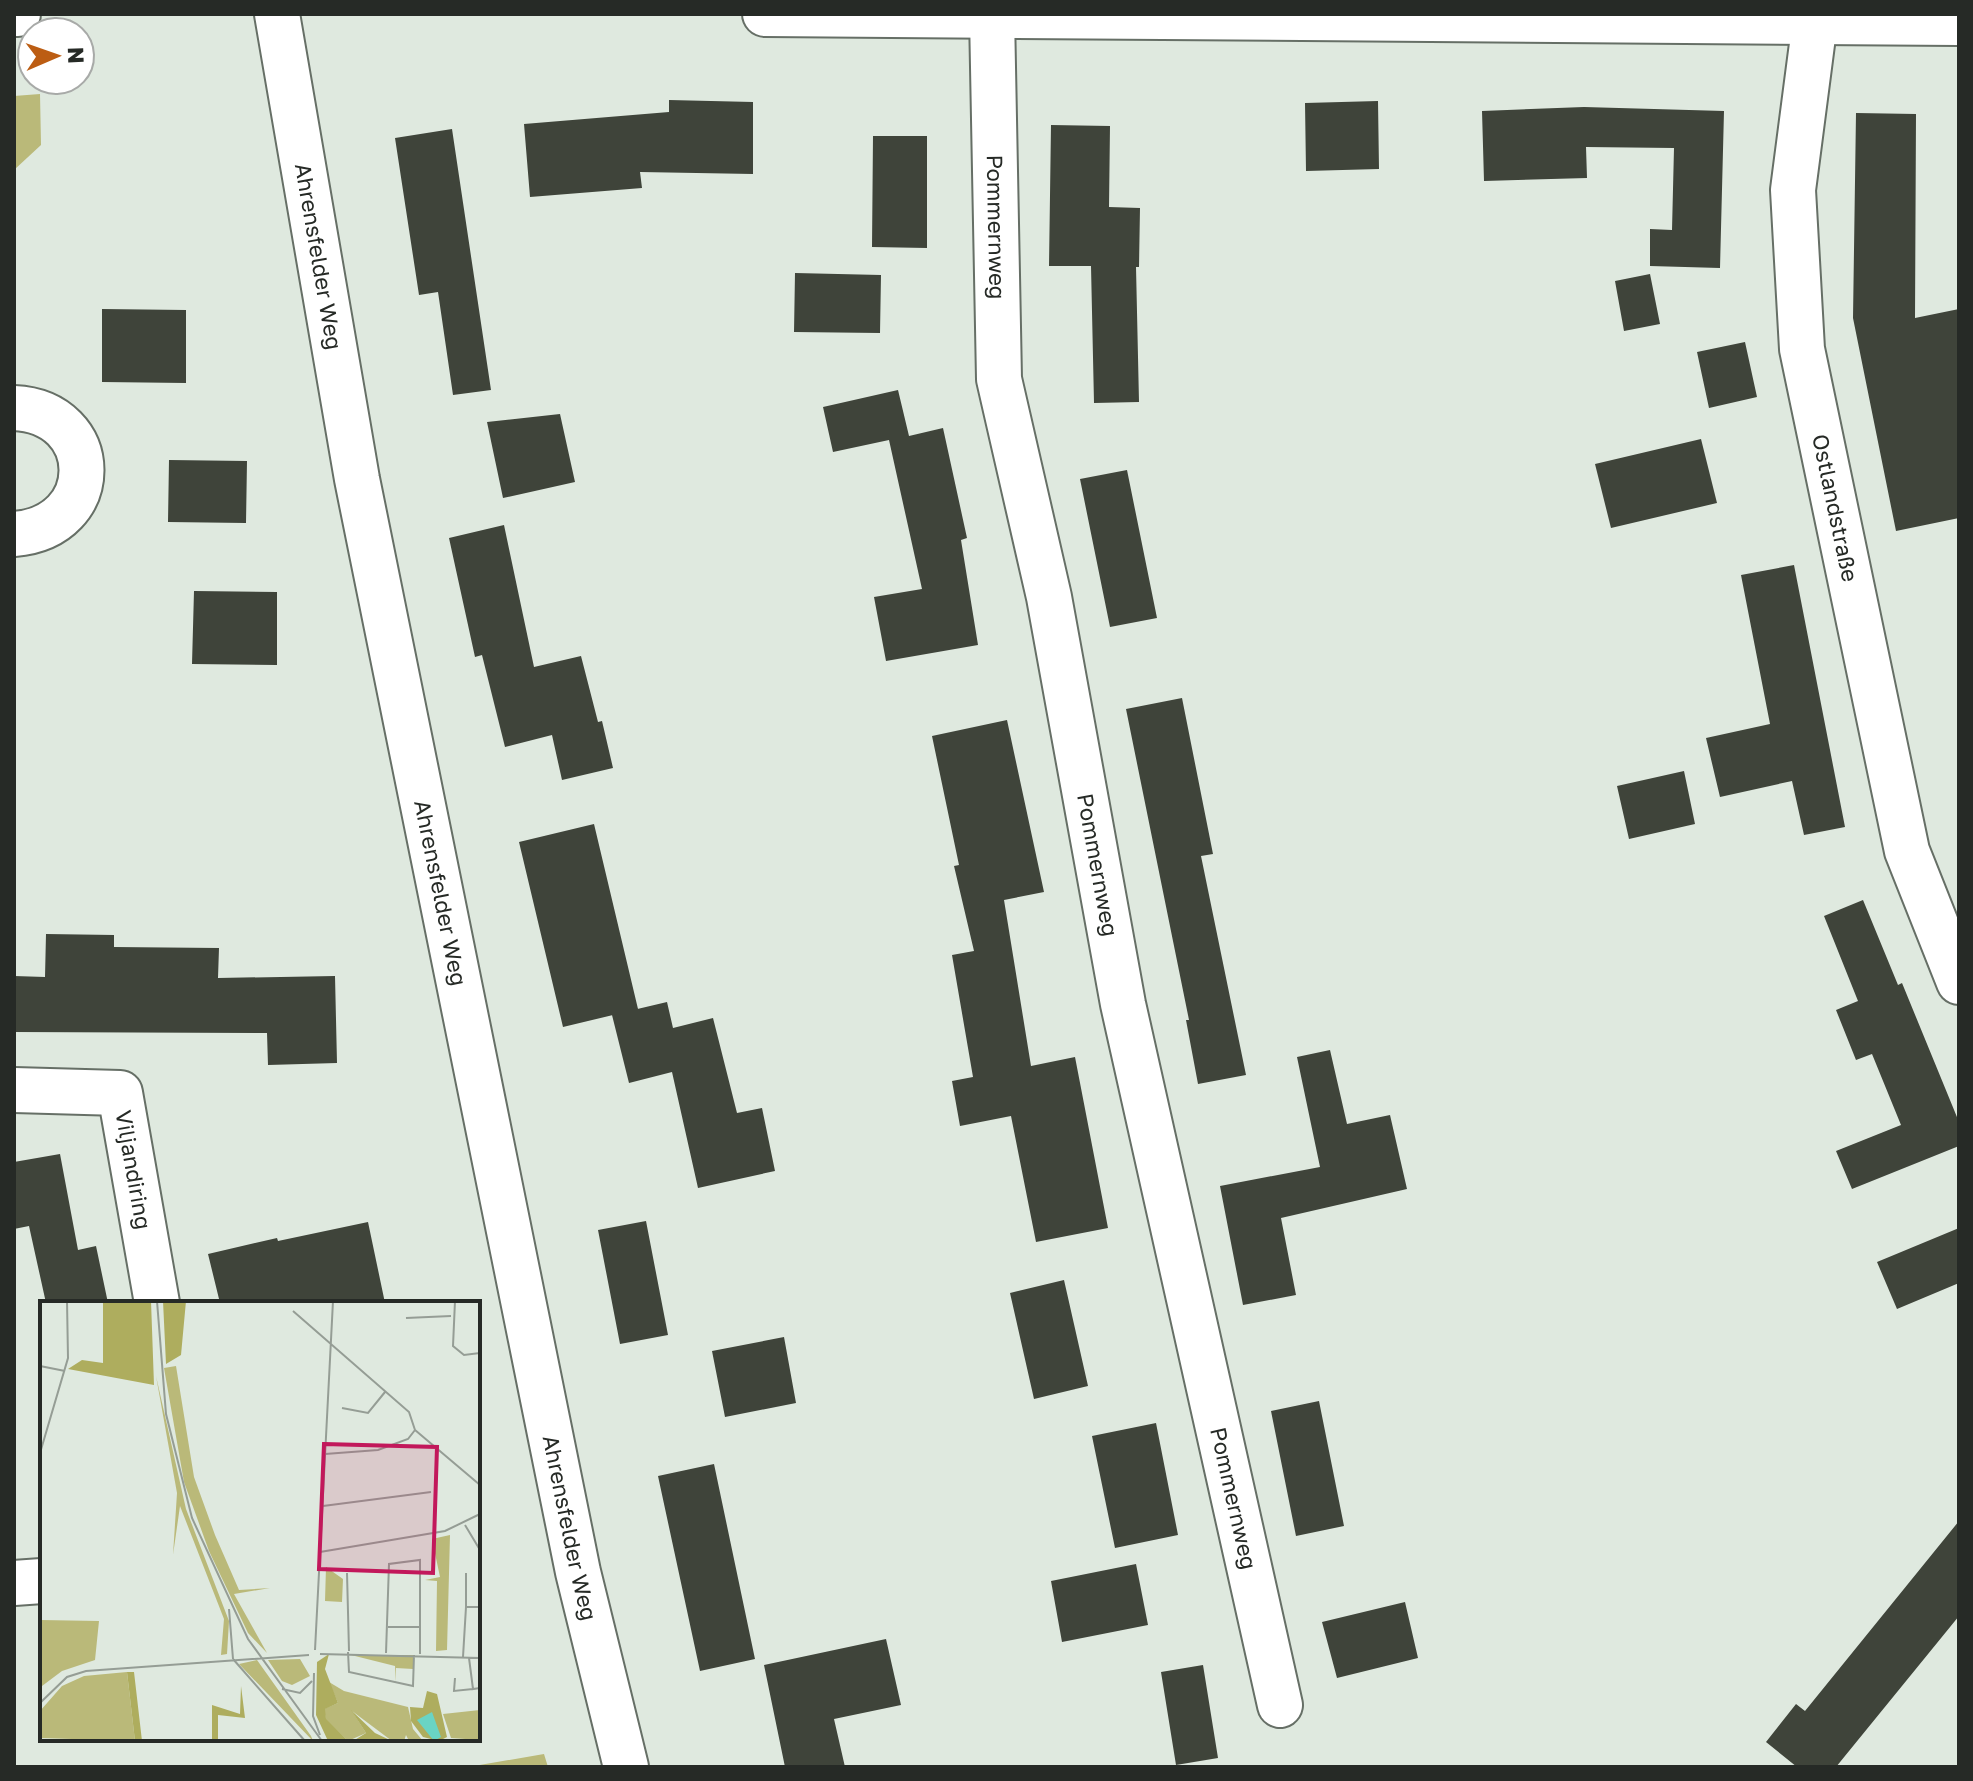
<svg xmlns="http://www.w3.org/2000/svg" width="1973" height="1781" font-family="'Golos Text',sans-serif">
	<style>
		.green { fill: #bab979 }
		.building { fill: #3f443a }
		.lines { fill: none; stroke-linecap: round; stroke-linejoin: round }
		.minor-casing { stroke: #666f66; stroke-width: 48 }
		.minor { stroke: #fff; stroke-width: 44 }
		.labels { text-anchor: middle; stroke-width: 8; stroke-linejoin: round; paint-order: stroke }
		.street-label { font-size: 22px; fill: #262a26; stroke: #fff }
		.inset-road { fill: none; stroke: #959d95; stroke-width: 2 }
		.view { fill: #c2185b; fill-opacity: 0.15; stroke: #c2185b; stroke-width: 4 }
		.inset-edge { fill: none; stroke: #262a26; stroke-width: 4 }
	</style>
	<rect width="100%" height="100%" fill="#dfe9df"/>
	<path class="green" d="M 40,94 L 41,145 L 14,170 L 14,96 Z
		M 544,1754 L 548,1767 L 468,1767 Z"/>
	<path class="building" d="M 669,100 L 753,102 L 753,174 L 640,172 L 642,188 L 530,197 L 524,124 L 669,112 Z
		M 1378,101 L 1379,169 L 1306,171 L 1305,103 Z
		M 1584,107 L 1724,111 L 1720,268 L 1650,266 L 1650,229 L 1672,230 L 1674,148 L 1586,147 L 1587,178 L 1484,181 L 1482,111 Z
		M 1856,113 L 1916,114 L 1915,318 L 1959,309 L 1959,518 L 1896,531 L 1853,318 Z
		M 1051,125 L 1110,126 L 1109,207 L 1140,208 L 1139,267 L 1136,267 L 1139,402 L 1094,403 L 1091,266 L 1049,266 Z
		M 452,129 L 491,390 L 453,395 L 438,292 L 419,295 L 395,138 Z
		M 873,136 L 927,136 L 927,248 L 872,247 Z
		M 795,273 L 881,275 L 880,333 L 794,332 Z
		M 1650,274 L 1660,324 L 1624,331 L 1615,281 Z
		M 102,309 L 186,310 L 186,383 L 102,382 Z
		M 1745,342 L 1757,397 L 1709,408 L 1697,352 Z
		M 898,390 L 909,436 L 943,428 L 967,538 L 961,540 L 978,645 L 886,661 L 874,597 L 922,589 L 889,440 L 833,452 L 823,407 Z
		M 560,414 L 575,482 L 503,498 L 487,422 Z
		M 1701,439 L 1717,503 L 1611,528 L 1595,464 Z
		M 169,460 L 247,461 L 246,523 L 168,522 Z
		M 1127,470 L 1157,618 L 1110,627 L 1080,479 Z
		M 504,525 L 534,667 L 581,656 L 598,722 L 602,721 L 613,768 L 562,780 L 552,735 L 505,747 L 482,655 L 475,657 L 449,538 Z
		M 1794,565 L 1845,827 L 1804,835 L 1792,781 L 1720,797 L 1706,738 L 1770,724 L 1741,575 Z
		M 194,591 L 277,592 L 277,665 L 192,664 Z
		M 1182,698 L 1213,854 L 1201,856 L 1246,1075 L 1198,1084 L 1186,1020 L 1189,1020 L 1126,709 Z
		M 1007,720 L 1044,892 L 1004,900 L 1031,1066 L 1075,1057 L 1108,1228 L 1036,1242 L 1011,1116 L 960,1126 L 952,1081 L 973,1077 L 952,955 L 974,951 L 954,866 L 959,865 L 932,736 Z
		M 1684,771 L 1695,824 L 1629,839 L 1617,786 Z
		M 594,824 L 638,1009 L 563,1027 L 519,842 Z
		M 1863,900 L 1898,985 L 1902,983 L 1959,1122 L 1959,1146 L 1852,1189 L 1836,1151 L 1901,1125 L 1872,1054 L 1856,1060 L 1836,1010 L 1858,1001 L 1824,916 Z
		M 46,934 L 114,935 L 114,947 L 219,948 L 218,978 L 335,976 L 337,1063 L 268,1065 L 267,1033 L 14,1032 L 14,976 L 45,977 Z
		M 667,1002 L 673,1028 L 713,1018 L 737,1113 L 762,1108 L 775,1171 L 698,1188 L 672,1072 L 629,1083 L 612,1015 Z
		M 1330,1050 L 1347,1124 L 1390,1115 L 1407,1189 L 1281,1218 L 1296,1295 L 1243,1305 L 1220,1186 L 1320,1167 L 1297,1057 Z
		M 60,1154 L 78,1250 L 96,1246 L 108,1303 L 46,1303 L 29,1226 L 14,1229 L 14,1162 Z
		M 646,1221 L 668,1335 L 620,1344 L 598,1230 Z
		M 368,1222 L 385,1303 L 220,1303 L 208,1254 L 277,1238 L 278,1241 Z
		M 1959,1228 L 1959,1283 L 1897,1309 L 1877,1262 Z
		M 1064,1280 L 1088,1386 L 1034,1399 L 1010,1293 Z
		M 784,1337 L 796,1403 L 725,1417 L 712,1351 Z
		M 1319,1401 L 1344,1526 L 1296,1536 L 1271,1411 Z
		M 1156,1423 L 1178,1535 L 1115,1548 L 1092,1436 Z
		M 714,1464 L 755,1659 L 700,1671 L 658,1476 Z
		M 1959,1521 L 1959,1616 L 1836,1767 L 1797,1767 L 1766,1742 L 1796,1704 L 1805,1711 Z
		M 1136,1564 L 1148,1625 L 1062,1642 L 1051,1581 Z
		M 1405,1602 L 1418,1658 L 1337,1678 L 1322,1622 Z
		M 886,1639 L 901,1705 L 834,1719 L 845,1767 L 785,1767 L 764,1665 Z
		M 1203,1665 L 1218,1758 L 1176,1765 L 1161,1672 Z"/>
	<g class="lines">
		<g class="minor-casing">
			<g id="minor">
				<path d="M 14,14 L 18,14"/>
				<path id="s1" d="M 277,14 L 357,479 L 578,1572 L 626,1767"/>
				<path d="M 765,14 L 1959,23"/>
				<path id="s2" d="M 992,15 L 999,379 L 1049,597 L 1123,1004 L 1280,1705"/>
				<path id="s3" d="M 1815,21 L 1793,190 L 1802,349 L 1907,851 L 1959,982"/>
				<path d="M 14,408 C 103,412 105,527 14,534"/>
				<path id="s4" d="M 14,1090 L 120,1093 L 157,1303"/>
				<path d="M 14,1583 L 42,1581"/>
			</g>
		</g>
		<use href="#minor" class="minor"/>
	</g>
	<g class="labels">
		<g class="street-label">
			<text dy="8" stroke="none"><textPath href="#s2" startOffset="212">Pommernweg</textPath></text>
			<text dy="8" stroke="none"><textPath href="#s1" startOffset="246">Ahrensfelder Weg</textPath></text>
			<text dy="8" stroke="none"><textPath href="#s3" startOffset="492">Ostlandstraße</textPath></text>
			<text dy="8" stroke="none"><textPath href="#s2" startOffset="860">Pommernweg</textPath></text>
			<text dy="8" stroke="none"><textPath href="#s1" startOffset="894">Ahrensfelder Weg</textPath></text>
			<text dy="8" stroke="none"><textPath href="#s4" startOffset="184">Viljandiring</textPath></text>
			<text dy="8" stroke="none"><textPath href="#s2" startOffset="1508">Pommernweg</textPath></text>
			<text dy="8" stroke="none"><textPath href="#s1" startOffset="1542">Ahrensfelder Weg</textPath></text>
		</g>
	</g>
	<g transform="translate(40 1301)">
		<rect width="440" height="440" fill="#dfe9df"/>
		<path d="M 136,65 L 154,176 L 175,234 L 199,289 L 230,287 L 194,293 L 227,352 L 208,332 L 169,250 L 144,181 L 124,67 ZM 116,75 L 146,208 L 189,320 L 187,353 L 181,354 L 184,318 L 140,205 L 133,254 L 137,192 ZM 410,234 L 407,349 L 396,350 L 397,280 L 385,279 L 400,276 L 392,238 ZM 286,266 L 303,278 L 302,301 L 285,300 ZM 0,319 L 59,320 L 55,359 L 22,370 L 2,385 ZM 311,354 L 374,354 L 373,368 L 356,367 L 356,381 L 355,365 ZM 260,358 L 270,375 L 252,384 L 242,380 L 228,359 ZM 217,359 L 271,435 L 273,440 L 199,363 ZM 87,371 L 95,440 L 0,437 L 0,410 L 22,385 L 44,375 ZM 289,381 L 304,390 L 368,406 L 373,428 L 383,440 L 369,440 L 366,434 L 364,440 L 352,440 L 312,410 L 326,432 L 308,440 L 286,419 L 284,408 L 298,402 ZM 440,409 L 440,439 L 411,437 L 403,413 Z" fill="#bab979"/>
		<path d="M 63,0 L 111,0 L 114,84 L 28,68 L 42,59 L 63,62 ZM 123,0 L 146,0 L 141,54 L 126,63 ZM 289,353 L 285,368 L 298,402 L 285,408 L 286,418 L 308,440 L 288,440 L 276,414 L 277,361 ZM 87,371 L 94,371 L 102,440 L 95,440 ZM 201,385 L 205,417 L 178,414 L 178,440 L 172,440 L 172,404 L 200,413 ZM 387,390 L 397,393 L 407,436 L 399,440 L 383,436 L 371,420 L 370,406 L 383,407 ZM 311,409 L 335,432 L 352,440 L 313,440 L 326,432 Z" fill="#aead5e"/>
		<path d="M 392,411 L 401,436 L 394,440 L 377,419 Z" fill="#6ad4c4"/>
		<path class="inset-road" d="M 117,0 L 126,113 L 152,217 L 208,338 L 282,440M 415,0 L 413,45 L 424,54 L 440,52M 253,10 L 369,111 L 375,129M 366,17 L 411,15M 0,65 L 25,70M 302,107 L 328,112 L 345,91M 375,129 L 440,184M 0,152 L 28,57 L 27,0M 285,153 L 338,149 L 368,138 L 375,129M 283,205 L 391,191M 425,224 L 440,249M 280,251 L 405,230 L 440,213M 307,272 L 309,350M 426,272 L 426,306M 189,308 L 193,358M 348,326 L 379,326M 275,349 L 293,0M 308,351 L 309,371 L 373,385 L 374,354M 346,352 L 349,263 L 380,259 L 380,353M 280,353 L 440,357M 423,356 L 426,306 L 440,306M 429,357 L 433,388 L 440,387M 193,358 L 265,440M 274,372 L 273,415 L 280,434M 415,377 L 414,390 L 433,388M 242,388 L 260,392 L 272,380M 0,402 L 27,376 L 46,370 L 269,354"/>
		<path class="view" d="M 284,143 L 397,146 L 393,272 L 279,268 Z"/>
		<rect width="440" height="440" class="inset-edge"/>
	</g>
	<rect width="1973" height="1781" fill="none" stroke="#262a26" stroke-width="32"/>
	<g transform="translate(56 56) rotate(88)"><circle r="38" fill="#ffffff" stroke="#a8aaa8" stroke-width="2"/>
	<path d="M0-6L14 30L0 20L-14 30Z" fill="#bc5d13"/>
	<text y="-12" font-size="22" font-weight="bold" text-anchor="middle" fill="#262a26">N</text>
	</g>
</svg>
